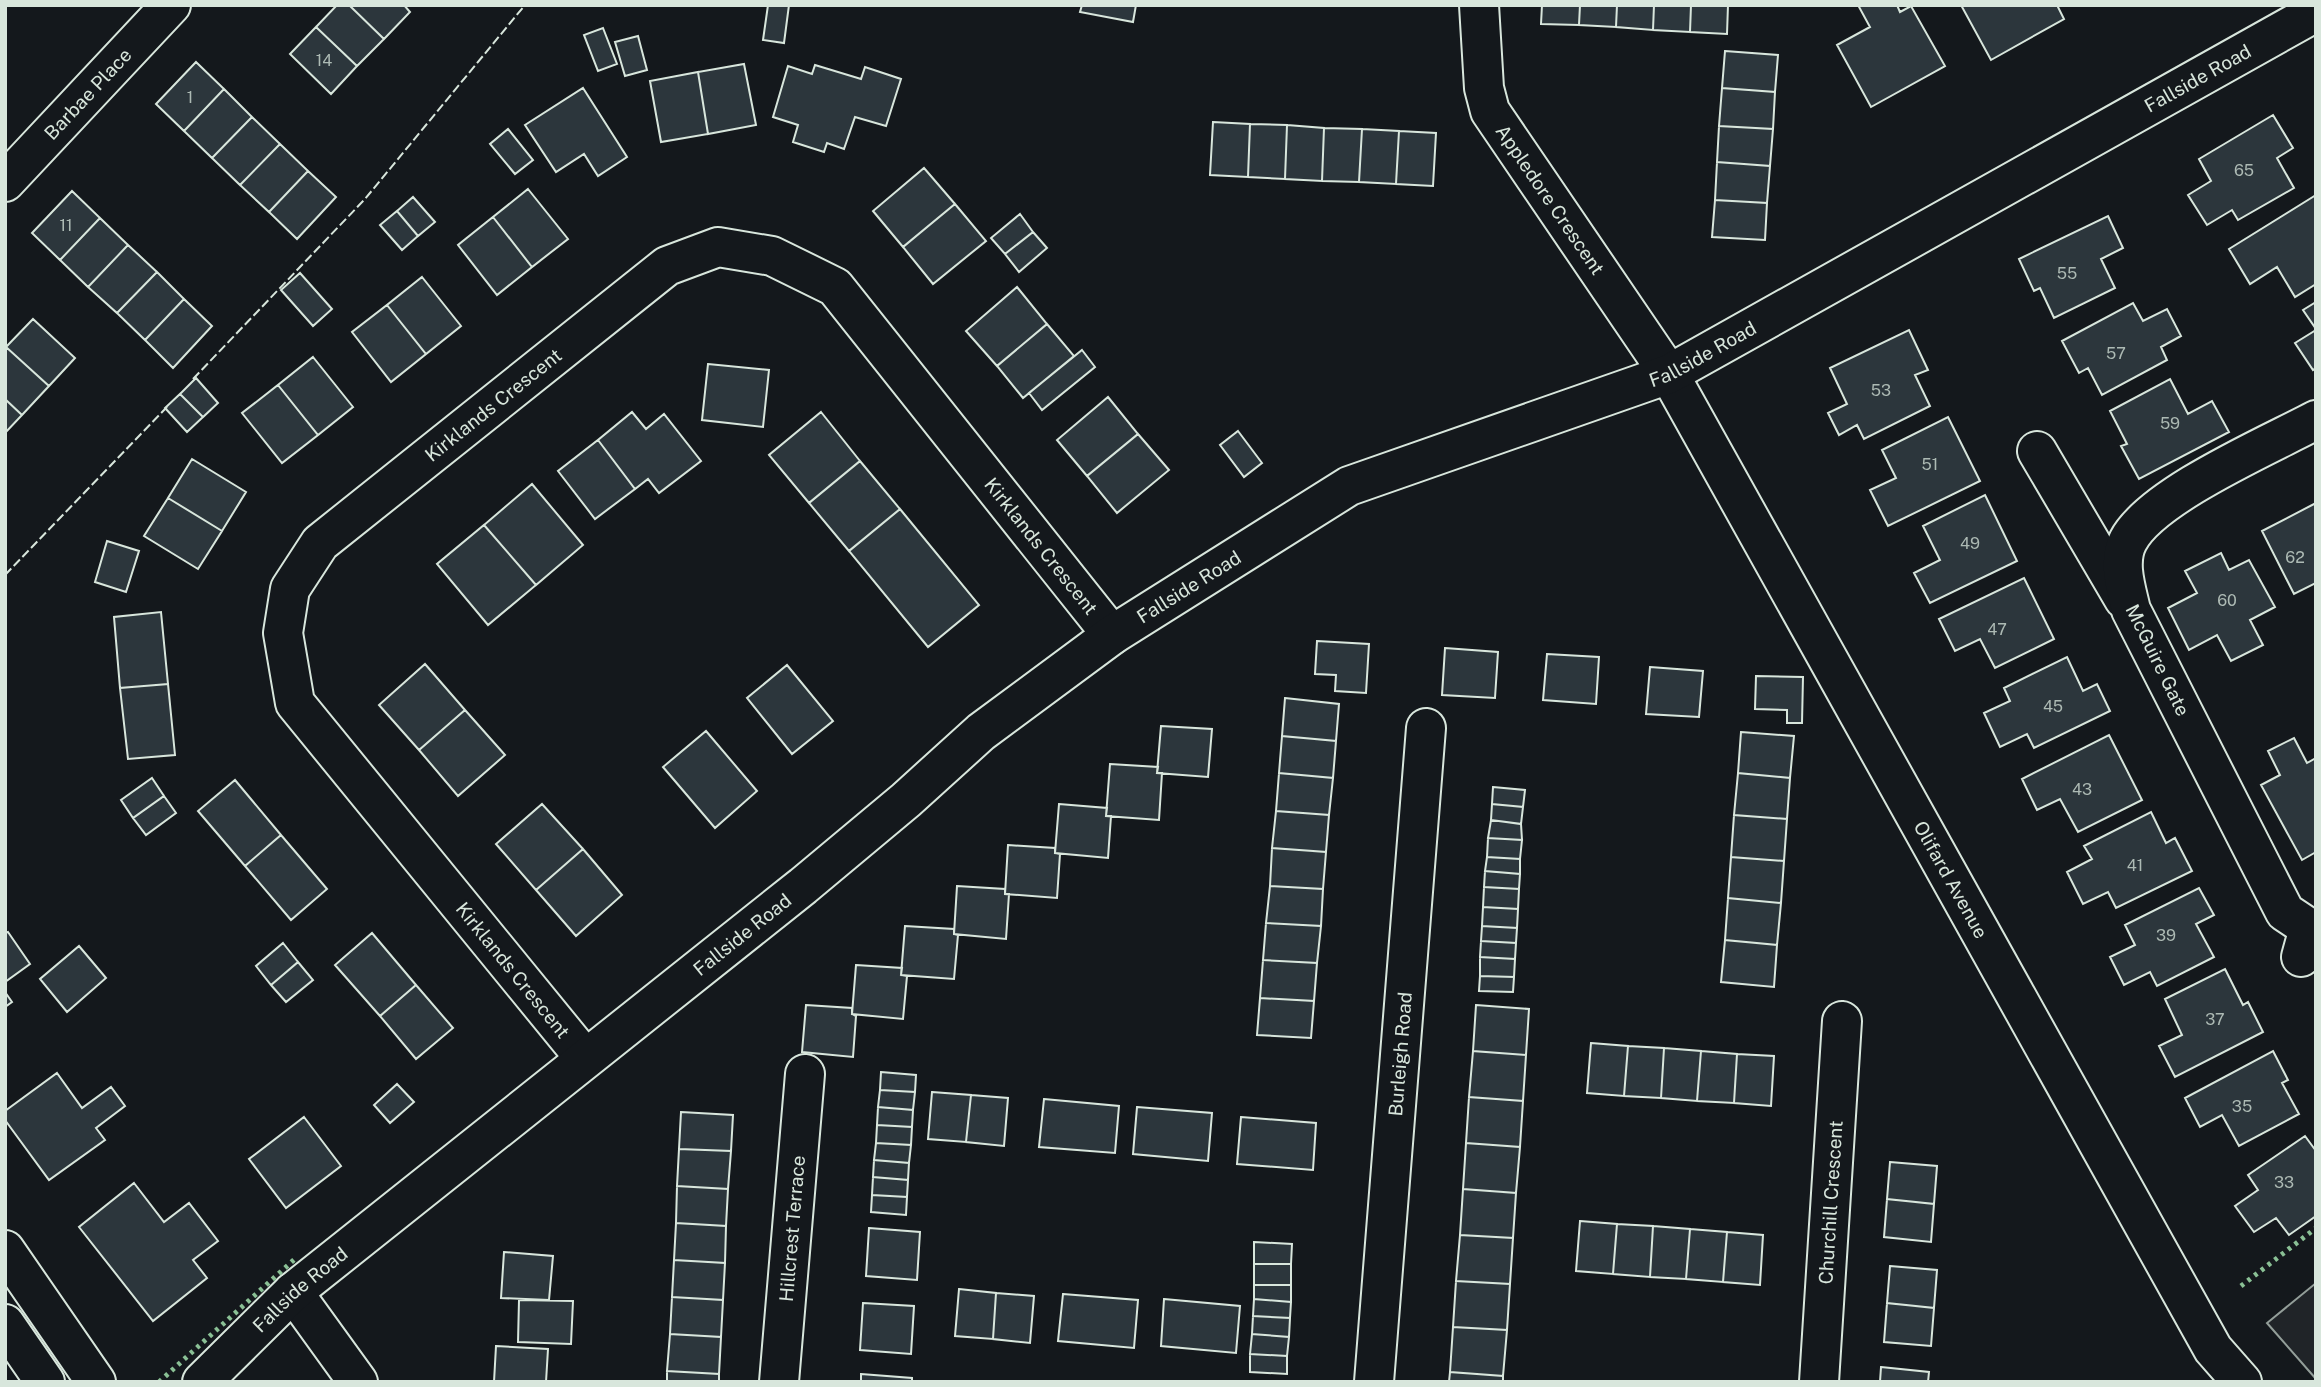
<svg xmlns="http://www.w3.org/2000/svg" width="2321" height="1387" font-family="'Public Sans',sans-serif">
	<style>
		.green { fill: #202428; stroke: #939e99; stroke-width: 2 }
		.building { fill: #2c363c; stroke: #d8e6dc; stroke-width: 2 }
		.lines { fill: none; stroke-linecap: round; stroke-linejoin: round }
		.minor-casing { stroke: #d8e6dc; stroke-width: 42 }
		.minor { stroke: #14181c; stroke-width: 38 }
		.hedge { stroke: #8ac095; stroke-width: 5; stroke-dasharray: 3.5 5; stroke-linecap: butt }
		.fence { stroke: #d8e6dc; stroke-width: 2; stroke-dasharray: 9 3.5; stroke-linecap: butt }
		.labels { text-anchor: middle; stroke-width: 5; stroke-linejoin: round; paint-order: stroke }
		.number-label { font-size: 16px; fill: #adbab4 }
		.street-label { font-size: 19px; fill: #d8e6dc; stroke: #14181c }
	</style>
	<rect width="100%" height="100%" fill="#14181c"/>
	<path class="green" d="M 2316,1283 L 2316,1379 L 2267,1323 Z"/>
	<path class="building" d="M 337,5 L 349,5 L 384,39 L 357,66 L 316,27 Z
		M 349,5 L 404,5 L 410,12 L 384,39 Z
		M 768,5 L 789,5 L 784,43 L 763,40 Z
		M 1082,5 L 1136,5 L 1133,22 L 1080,12 Z
		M 1542,5 L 1580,5 L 1579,25 L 1541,24 Z
		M 1580,5 L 1617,5 L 1616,27 L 1579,25 Z
		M 1617,5 L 1654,5 L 1653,30 L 1616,27 Z
		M 1654,5 L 1691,5 L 1690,32 L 1653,30 Z
		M 1691,5 L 1728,5 L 1727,34 L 1690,32 Z
		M 1858,5 L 1897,5 L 1900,12 L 1911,6 L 1945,66 L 1871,107 L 1837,45 L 1870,27 Z
		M 1961,5 L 2057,5 L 2064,19 L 1991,60 Z
		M 316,27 L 357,66 L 331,94 L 290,54 Z
		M 603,28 L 617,64 L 598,71 L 584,35 Z
		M 638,36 L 647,70 L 625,76 L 615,42 Z
		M 1725,51 L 1778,55 L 1775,92 L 1722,88 Z
		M 196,62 L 224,89 L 184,131 L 156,104 Z
		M 744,64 L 756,125 L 708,134 L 698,72 Z
		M 815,65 L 861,79 L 865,67 L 901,79 L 886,126 L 855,117 L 844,149 L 827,143 L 824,152 L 793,142 L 798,125 L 773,117 L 788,66 L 812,74 Z
		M 698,72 L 708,134 L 661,142 L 650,81 Z
		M 583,88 L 627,157 L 598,176 L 584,154 L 556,172 L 525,125 Z
		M 1722,88 L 1775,92 L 1773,129 L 1719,126 Z
		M 224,89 L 252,117 L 212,158 L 184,131 Z
		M 2273,115 L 2293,148 L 2277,158 L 2294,188 L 2238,220 L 2232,210 L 2207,225 L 2188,195 L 2211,181 L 2199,159 Z
		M 252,117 L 280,144 L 240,185 L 212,158 Z
		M 1213,122 L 1250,124 L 1248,177 L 1210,175 Z
		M 1250,124 L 1287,125 L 1285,179 L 1248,177 Z
		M 1287,125 L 1324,128 L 1322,181 L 1285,179 Z
		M 1719,126 L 1773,129 L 1770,166 L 1717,162 Z
		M 1324,128 L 1362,129 L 1359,182 L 1322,181 Z
		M 508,129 L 533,160 L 515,174 L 490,144 Z
		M 1362,129 L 1399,131 L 1396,184 L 1359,182 Z
		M 1399,131 L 1436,133 L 1433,186 L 1396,184 Z
		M 280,144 L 308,171 L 269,212 L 240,185 Z
		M 1717,162 L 1770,166 L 1767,203 L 1715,200 Z
		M 924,168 L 955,204 L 903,247 L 873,211 Z
		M 308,171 L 336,197 L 297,239 L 269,212 Z
		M 528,189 L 568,239 L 532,267 L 493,217 Z
		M 72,191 L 100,218 L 60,260 L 32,233 Z
		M 2316,195 L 2316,284 L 2295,297 L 2277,267 L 2250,284 L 2229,249 Z
		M 413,197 L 435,222 L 418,236 L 397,211 Z
		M 1715,200 L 1767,203 L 1765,240 L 1712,237 Z
		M 955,204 L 986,241 L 933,284 L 903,247 Z
		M 397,211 L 418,236 L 402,250 L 380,225 Z
		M 1020,214 L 1033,232 L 1005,254 L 991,238 Z
		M 2108,216 L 2123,248 L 2101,259 L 2115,288 L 2054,318 L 2040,288 L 2034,291 L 2019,259 Z
		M 493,217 L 532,267 L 497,295 L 458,245 Z
		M 100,218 L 128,245 L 88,287 L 60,260 Z
		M 1033,232 L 1047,248 L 1019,272 L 1005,254 Z
		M 128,245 L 157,272 L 117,313 L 88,287 Z
		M 157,272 L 184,299 L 145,340 L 117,313 Z
		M 300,273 L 332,309 L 313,326 L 281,290 Z
		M 422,277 L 461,326 L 426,354 L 387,305 Z
		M 1017,287 L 1047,324 L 997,366 L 966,331 Z
		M 184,299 L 212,326 L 173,368 L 145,340 Z
		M 2316,302 L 2316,329 L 2303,310 Z
		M 2133,303 L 2143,321 L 2167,309 L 2181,336 L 2161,347 L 2167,360 L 2102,395 L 2088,368 L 2079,373 L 2062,341 Z
		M 387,305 L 426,354 L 391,382 L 352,332 Z
		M 33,319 L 75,358 L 49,386 L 6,347 Z
		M 1047,324 L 1074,356 L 1023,398 L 997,366 Z
		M 1909,330 L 1928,370 L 1915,375 L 1930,406 L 1864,439 L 1857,425 L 1839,435 L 1828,413 L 1847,404 L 1830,368 Z
		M 2316,330 L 2316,368 L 2313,370 L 2295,343 Z
		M 6,347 L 49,386 L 22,415 L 5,399 Z
		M 1082,350 L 1095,367 L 1042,410 L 1029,393 Z
		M 313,357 L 353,407 L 318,435 L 278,385 Z
		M 708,364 L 769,370 L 763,427 L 702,420 Z
		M 196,378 L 218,403 L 203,417 L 180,394 Z
		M 2170,379 L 2188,414 L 2212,401 L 2229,432 L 2139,479 L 2121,446 L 2127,444 L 2110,411 Z
		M 278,385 L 318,435 L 282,463 L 242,413 Z
		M 180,394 L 203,417 L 187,432 L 165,408 Z
		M 1108,397 L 1138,434 L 1087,476 L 1057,440 Z
		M 5,399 L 22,415 L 5,433 Z
		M 632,412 L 646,429 L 664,414 L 701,461 L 659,493 L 648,479 L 635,489 L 598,440 Z
		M 821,412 L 860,461 L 809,503 L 769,455 Z
		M 1948,417 L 1980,481 L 1888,526 L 1870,490 L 1896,478 L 1882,450 Z
		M 1238,431 L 1262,463 L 1244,477 L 1220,445 Z
		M 1138,434 L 1169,470 L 1117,513 L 1087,476 Z
		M 598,440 L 635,489 L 595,519 L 558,471 Z
		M 192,459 L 246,492 L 222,531 L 168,498 Z
		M 860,461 L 900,509 L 849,551 L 809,503 Z
		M 532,484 L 583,545 L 536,585 L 484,525 Z
		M 1985,495 L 2017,561 L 1930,603 L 1914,573 L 1940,560 L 1923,526 Z
		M 168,498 L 222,531 L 198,569 L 144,536 Z
		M 2316,503 L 2316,583 L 2294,594 L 2262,531 Z
		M 900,509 L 979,605 L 928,647 L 849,551 Z
		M 484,525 L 536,585 L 488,625 L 437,564 Z
		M 107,541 L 139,551 L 126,592 L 95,582 Z
		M 2221,553 L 2229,570 L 2249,560 L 2275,607 L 2250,620 L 2263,645 L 2231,661 L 2217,635 L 2189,650 L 2168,608 L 2197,593 L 2185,571 Z
		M 2024,578 L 2054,639 L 1995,668 L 1980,639 L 1955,651 L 1939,619 Z
		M 161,612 L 168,684 L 120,688 L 114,617 Z
		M 1317,641 L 1369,644 L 1366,693 L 1335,691 L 1336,675 L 1315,674 Z
		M 1445,648 L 1498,652 L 1495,698 L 1442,695 Z
		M 1547,654 L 1599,657 L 1596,704 L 1543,700 Z
		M 2067,657 L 2083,691 L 2097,684 L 2110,711 L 2034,748 L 2027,734 L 2000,747 L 1984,713 L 2010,701 L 2004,688 Z
		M 425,664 L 465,710 L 419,750 L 379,705 Z
		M 787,665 L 833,721 L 792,754 L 747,698 Z
		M 1650,667 L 1703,671 L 1699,717 L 1646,714 Z
		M 1756,676 L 1803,677 L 1802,723 L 1787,723 L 1787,710 L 1755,709 Z
		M 168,684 L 175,755 L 128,759 L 120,688 Z
		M 1285,698 L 1339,704 L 1336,741 L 1282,736 Z
		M 465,710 L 505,755 L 458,796 L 419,750 Z
		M 1161,726 L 1212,729 L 1208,777 L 1157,773 Z
		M 706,731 L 757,791 L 715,828 L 663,767 Z
		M 1741,732 L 1794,736 L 1790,778 L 1738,773 Z
		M 2109,735 L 2142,800 L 2078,832 L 2060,799 L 2037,810 L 2022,779 Z
		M 1282,736 L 1336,741 L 1333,778 L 1279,773 Z
		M 2294,738 L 2307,763 L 2316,758 L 2316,852 L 2302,860 L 2261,785 L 2280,775 L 2268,751 Z
		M 1110,764 L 1158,767 L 1157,773 L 1162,773 L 1159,820 L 1106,816 Z
		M 1279,773 L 1333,778 L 1329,815 L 1276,811 Z
		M 1738,773 L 1790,778 L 1787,819 L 1734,815 Z
		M 152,778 L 164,796 L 133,818 L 121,800 Z
		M 235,780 L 281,835 L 245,866 L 198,811 Z
		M 1493,787 L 1525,790 L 1523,807 L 1492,804 Z
		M 164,796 L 176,813 L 146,835 L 133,818 Z
		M 542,804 L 583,849 L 536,890 L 496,844 Z
		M 1059,804 L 1107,808 L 1106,816 L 1111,816 L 1108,858 L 1055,853 Z
		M 1492,804 L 1523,807 L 1521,824 L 1491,820 Z
		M 1276,811 L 1329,815 L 1326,852 L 1272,848 Z
		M 2151,812 L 2166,843 L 2175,838 L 2192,871 L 2116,908 L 2108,892 L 2083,904 L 2067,872 L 2092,859 L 2084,846 Z
		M 1734,815 L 1787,819 L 1784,861 L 1731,857 Z
		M 1491,820 L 1521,824 L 1522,840 L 1488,838 Z
		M 281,835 L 327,889 L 291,920 L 245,866 Z
		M 1488,838 L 1522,840 L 1520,859 L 1487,857 Z
		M 1008,845 L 1055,848 L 1055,853 L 1060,854 L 1057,898 L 1005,894 Z
		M 1272,848 L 1326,852 L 1323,889 L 1270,886 Z
		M 583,849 L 622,895 L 576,936 L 536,890 Z
		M 1487,857 L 1520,859 L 1520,874 L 1485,871 Z
		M 1731,857 L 1784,861 L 1781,903 L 1728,898 Z
		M 1485,871 L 1520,874 L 1519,889 L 1484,887 Z
		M 957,886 L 1005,889 L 1005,894 L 1009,894 L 1006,939 L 954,934 Z
		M 1270,886 L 1323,889 L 1321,926 L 1266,923 Z
		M 1484,887 L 1519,889 L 1518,909 L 1483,907 Z
		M 2199,888 L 2214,915 L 2196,924 L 2214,957 L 2157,986 L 2150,972 L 2124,985 L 2110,957 L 2135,945 L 2125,925 Z
		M 1728,898 L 1781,903 L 1777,945 L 1725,940 Z
		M 1483,907 L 1518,909 L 1517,928 L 1482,926 Z
		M 1266,923 L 1321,926 L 1317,963 L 1263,960 Z
		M 905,926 L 954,929 L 954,934 L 958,935 L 954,979 L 901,975 Z
		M 1482,926 L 1517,928 L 1516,943 L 1481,941 Z
		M 8,932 L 30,964 L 5,982 L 5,933 Z
		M 372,933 L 416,985 L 380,1016 L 335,965 Z
		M 1725,940 L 1777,945 L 1774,987 L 1721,982 Z
		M 1481,941 L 1516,943 L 1515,959 L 1480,957 Z
		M 283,943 L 298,962 L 271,985 L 256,966 Z
		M 79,946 L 106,978 L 67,1012 L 40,979 Z
		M 1480,957 L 1515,959 L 1514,977 L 1480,976 Z
		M 1263,960 L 1317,963 L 1314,1001 L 1260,998 Z
		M 298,962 L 313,980 L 286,1002 L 271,985 Z
		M 856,965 L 902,968 L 901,975 L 907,976 L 903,1019 L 852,1014 Z
		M 2225,969 L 2243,1005 L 2248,1002 L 2263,1032 L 2175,1077 L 2159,1046 L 2182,1035 L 2165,999 Z
		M 1480,976 L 1514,977 L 1513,992 L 1479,991 Z
		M 416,985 L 453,1028 L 416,1059 L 380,1016 Z
		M 5,992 L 12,1002 L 5,1007 Z
		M 1260,998 L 1314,1001 L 1311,1038 L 1257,1035 Z
		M 806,1005 L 852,1008 L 852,1014 L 856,1016 L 853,1057 L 802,1052 Z
		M 1476,1005 L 1529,1009 L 1526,1055 L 1473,1051 Z
		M 1591,1043 L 1628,1046 L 1624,1096 L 1587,1093 Z
		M 1628,1046 L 1664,1048 L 1661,1098 L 1624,1096 Z
		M 1664,1048 L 1701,1051 L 1697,1101 L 1661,1098 Z
		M 1473,1051 L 1526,1055 L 1523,1101 L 1469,1097 Z
		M 1701,1051 L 1737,1054 L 1734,1103 L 1697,1101 Z
		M 2273,1051 L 2288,1080 L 2282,1083 L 2299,1114 L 2239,1146 L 2222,1115 L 2200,1127 L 2185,1098 Z
		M 1737,1054 L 1774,1056 L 1771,1106 L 1734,1103 Z
		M 881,1072 L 916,1075 L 915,1092 L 880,1090 Z
		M 57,1073 L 82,1108 L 111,1087 L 125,1106 L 96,1128 L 105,1140 L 49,1180 L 5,1120 L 5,1111 Z
		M 397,1084 L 414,1102 L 390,1123 L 374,1105 Z
		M 880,1090 L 915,1092 L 913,1110 L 878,1107 Z
		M 932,1092 L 971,1095 L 966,1142 L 928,1139 Z
		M 971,1095 L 1008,1098 L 1004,1146 L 966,1142 Z
		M 1469,1097 L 1523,1101 L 1520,1147 L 1466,1143 Z
		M 1044,1099 L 1119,1106 L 1115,1153 L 1039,1147 Z
		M 878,1107 L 913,1110 L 912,1127 L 877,1125 Z
		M 1137,1107 L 1212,1113 L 1208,1161 L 1133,1154 Z
		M 681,1112 L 733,1115 L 731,1151 L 679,1149 Z
		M 304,1117 L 341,1166 L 286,1208 L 249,1159 Z
		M 1241,1117 L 1316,1123 L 1313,1170 L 1237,1164 Z
		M 877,1125 L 912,1127 L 911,1145 L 876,1143 Z
		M 2305,1136 L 2316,1151 L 2316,1216 L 2289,1235 L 2276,1218 L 2254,1232 L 2235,1206 L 2258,1190 L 2248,1175 Z
		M 876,1143 L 911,1145 L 909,1163 L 874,1160 Z
		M 1466,1143 L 1520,1147 L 1516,1193 L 1463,1189 Z
		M 679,1149 L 731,1151 L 728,1189 L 677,1186 Z
		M 874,1160 L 909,1163 L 908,1180 L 873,1177 Z
		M 1890,1162 L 1937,1166 L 1934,1204 L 1887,1199 Z
		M 873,1177 L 908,1180 L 907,1197 L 872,1195 Z
		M 134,1183 L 164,1222 L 189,1203 L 218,1241 L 193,1260 L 207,1278 L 153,1321 L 79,1227 Z
		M 677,1186 L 728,1189 L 726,1226 L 676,1223 Z
		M 1463,1189 L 1516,1193 L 1513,1238 L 1460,1235 Z
		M 872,1195 L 907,1197 L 906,1215 L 871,1212 Z
		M 1887,1199 L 1934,1204 L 1931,1242 L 1884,1237 Z
		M 1580,1221 L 1617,1224 L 1613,1274 L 1576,1271 Z
		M 676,1223 L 726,1226 L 725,1263 L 674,1260 Z
		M 1617,1224 L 1653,1226 L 1650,1277 L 1613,1274 Z
		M 1653,1226 L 1690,1229 L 1686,1279 L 1650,1277 Z
		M 869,1228 L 920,1232 L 917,1280 L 866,1276 Z
		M 1690,1229 L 1727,1232 L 1723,1282 L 1686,1279 Z
		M 1727,1232 L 1763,1235 L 1760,1285 L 1723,1282 Z
		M 1460,1235 L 1513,1238 L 1510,1284 L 1456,1281 Z
		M 1254,1242 L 1292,1244 L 1291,1264 L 1254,1264 Z
		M 504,1252 L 553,1256 L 549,1300 L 501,1298 Z
		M 674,1260 L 725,1263 L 723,1300 L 672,1297 Z
		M 1254,1264 L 1291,1264 L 1291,1285 L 1254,1285 Z
		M 1890,1266 L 1937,1270 L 1934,1308 L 1887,1303 Z
		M 1456,1281 L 1510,1284 L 1507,1330 L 1453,1327 Z
		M 1254,1285 L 1291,1285 L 1291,1302 L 1254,1299 Z
		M 959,1289 L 996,1293 L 993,1339 L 955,1336 Z
		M 996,1293 L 1034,1296 L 1030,1343 L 993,1339 Z
		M 1063,1294 L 1138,1300 L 1134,1348 L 1058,1341 Z
		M 672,1297 L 723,1300 L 721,1337 L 670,1334 Z
		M 1164,1299 L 1240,1306 L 1236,1353 L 1161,1346 Z
		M 1254,1299 L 1291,1302 L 1290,1318 L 1253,1316 Z
		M 519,1300 L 573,1301 L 571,1344 L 518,1342 Z
		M 863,1303 L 914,1306 L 911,1354 L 860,1350 Z
		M 1887,1303 L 1934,1308 L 1931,1346 L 1884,1342 Z
		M 1253,1316 L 1290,1318 L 1289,1337 L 1252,1334 Z
		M 1453,1327 L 1507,1330 L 1503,1376 L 1450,1372 Z
		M 670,1334 L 721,1337 L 719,1374 L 667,1371 Z
		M 1252,1334 L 1289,1337 L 1287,1356 L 1250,1354 Z
		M 496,1346 L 548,1349 L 546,1382 L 494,1382 Z
		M 1250,1354 L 1287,1356 L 1287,1374 L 1250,1372 Z
		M 1881,1367 L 1929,1372 L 1928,1382 L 1880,1382 Z
		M 667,1371 L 719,1374 L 719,1382 L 667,1382 Z
		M 1450,1372 L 1503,1376 L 1503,1382 L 1449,1382 Z
		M 861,1374 L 912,1378 L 912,1382 L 861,1382 Z"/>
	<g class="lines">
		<g class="minor-casing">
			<g id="minor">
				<path id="s1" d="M 1479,5 L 1484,88 L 1490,111 L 1669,374 L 2213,1349 L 2242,1382"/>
				<path id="s2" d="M 5,182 L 171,5"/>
				<path d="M 2037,451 L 2124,599"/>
				<path d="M 2301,957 L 2309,928 L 2285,912 L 2131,610 C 2126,588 2117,562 2128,541 C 2151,496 2269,445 2316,420"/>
				<path id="s3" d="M 584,1057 L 295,703 L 283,633 L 290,589 L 320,543 L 667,266 L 718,247 L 772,256 L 835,287 L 1112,635"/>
				<path d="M 5,1250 L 96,1382"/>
				<path d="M 293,1292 L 358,1382"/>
				<path d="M 5,1324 L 45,1382"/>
				<path id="s4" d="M 202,1382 L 293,1292 L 803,886 L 906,800 L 981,732 L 1112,635 L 1349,486 L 1669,374 L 2316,12"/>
				<path id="s5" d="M 779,1382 L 805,1074"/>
				<path id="s6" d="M 1374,1382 L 1426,728"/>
				<path id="s7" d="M 1819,1382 L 1842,1021"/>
			</g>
		</g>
		<use href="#minor" class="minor"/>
		<path class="hedge" d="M 2241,1286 L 2316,1228
			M 159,1382 L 297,1257"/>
		<path class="fence" d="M 193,379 L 365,199 L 525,5
			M 5,575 L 167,407"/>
	</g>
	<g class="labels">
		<g class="number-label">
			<text x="324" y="66">14</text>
			<text x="190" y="103">1</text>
			<text x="2244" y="176">65</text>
			<text x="66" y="231">11</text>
			<text x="2067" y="279">55</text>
			<text x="2116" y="359">57</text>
			<text x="1881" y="396">53</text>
			<text x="2170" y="429">59</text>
			<text x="1930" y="470">51</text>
			<text x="1970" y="549">49</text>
			<text x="2295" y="563">62</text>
			<text x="2227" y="606">60</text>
			<text x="1997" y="635">47</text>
			<text x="2053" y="712">45</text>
			<text x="2082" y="795">43</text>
			<text x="2135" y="871">41</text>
			<text x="2166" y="941">39</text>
			<text x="2215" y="1025">37</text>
			<text x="2242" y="1112">35</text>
			<text x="2284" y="1188">33</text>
		</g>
		<g class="street-label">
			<text dy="7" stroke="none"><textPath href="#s4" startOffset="2403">Fallside Road</textPath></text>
			<text dy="7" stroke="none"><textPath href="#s2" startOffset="121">Barbae Place</textPath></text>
			<text dy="7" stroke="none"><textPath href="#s1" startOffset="214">Appledore Crescent</textPath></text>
			<text dy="7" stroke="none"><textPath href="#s4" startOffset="1836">Fallside Road</textPath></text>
			<text dy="7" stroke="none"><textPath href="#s3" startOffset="849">Kirklands Crescent</textPath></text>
			<text dy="7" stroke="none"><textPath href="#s3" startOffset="1582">Kirklands Crescent</textPath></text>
			<text dy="7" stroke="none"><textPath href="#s4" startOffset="1269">Fallside Road</textPath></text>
			<text transform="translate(2158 660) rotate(64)" y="7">McGuire Gate</text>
			<text dy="7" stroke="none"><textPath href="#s1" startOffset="1004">Olifard Avenue</textPath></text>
			<text dy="7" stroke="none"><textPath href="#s4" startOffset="702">Fallside Road</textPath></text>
			<text transform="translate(513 970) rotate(51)" y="7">Kirklands Crescent</text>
			<text dy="7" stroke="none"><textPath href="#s6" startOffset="329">Burleigh Road</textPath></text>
			<text dy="7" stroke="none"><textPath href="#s7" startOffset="180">Churchill Crescent</textPath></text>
			<text dy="7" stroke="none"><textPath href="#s5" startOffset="154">Hillcrest Terrace</textPath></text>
			<text dy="7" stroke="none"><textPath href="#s4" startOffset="135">Fallside Road</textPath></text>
		</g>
	</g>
	<rect width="2321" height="1387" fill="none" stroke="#d8e6dc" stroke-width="14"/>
</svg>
